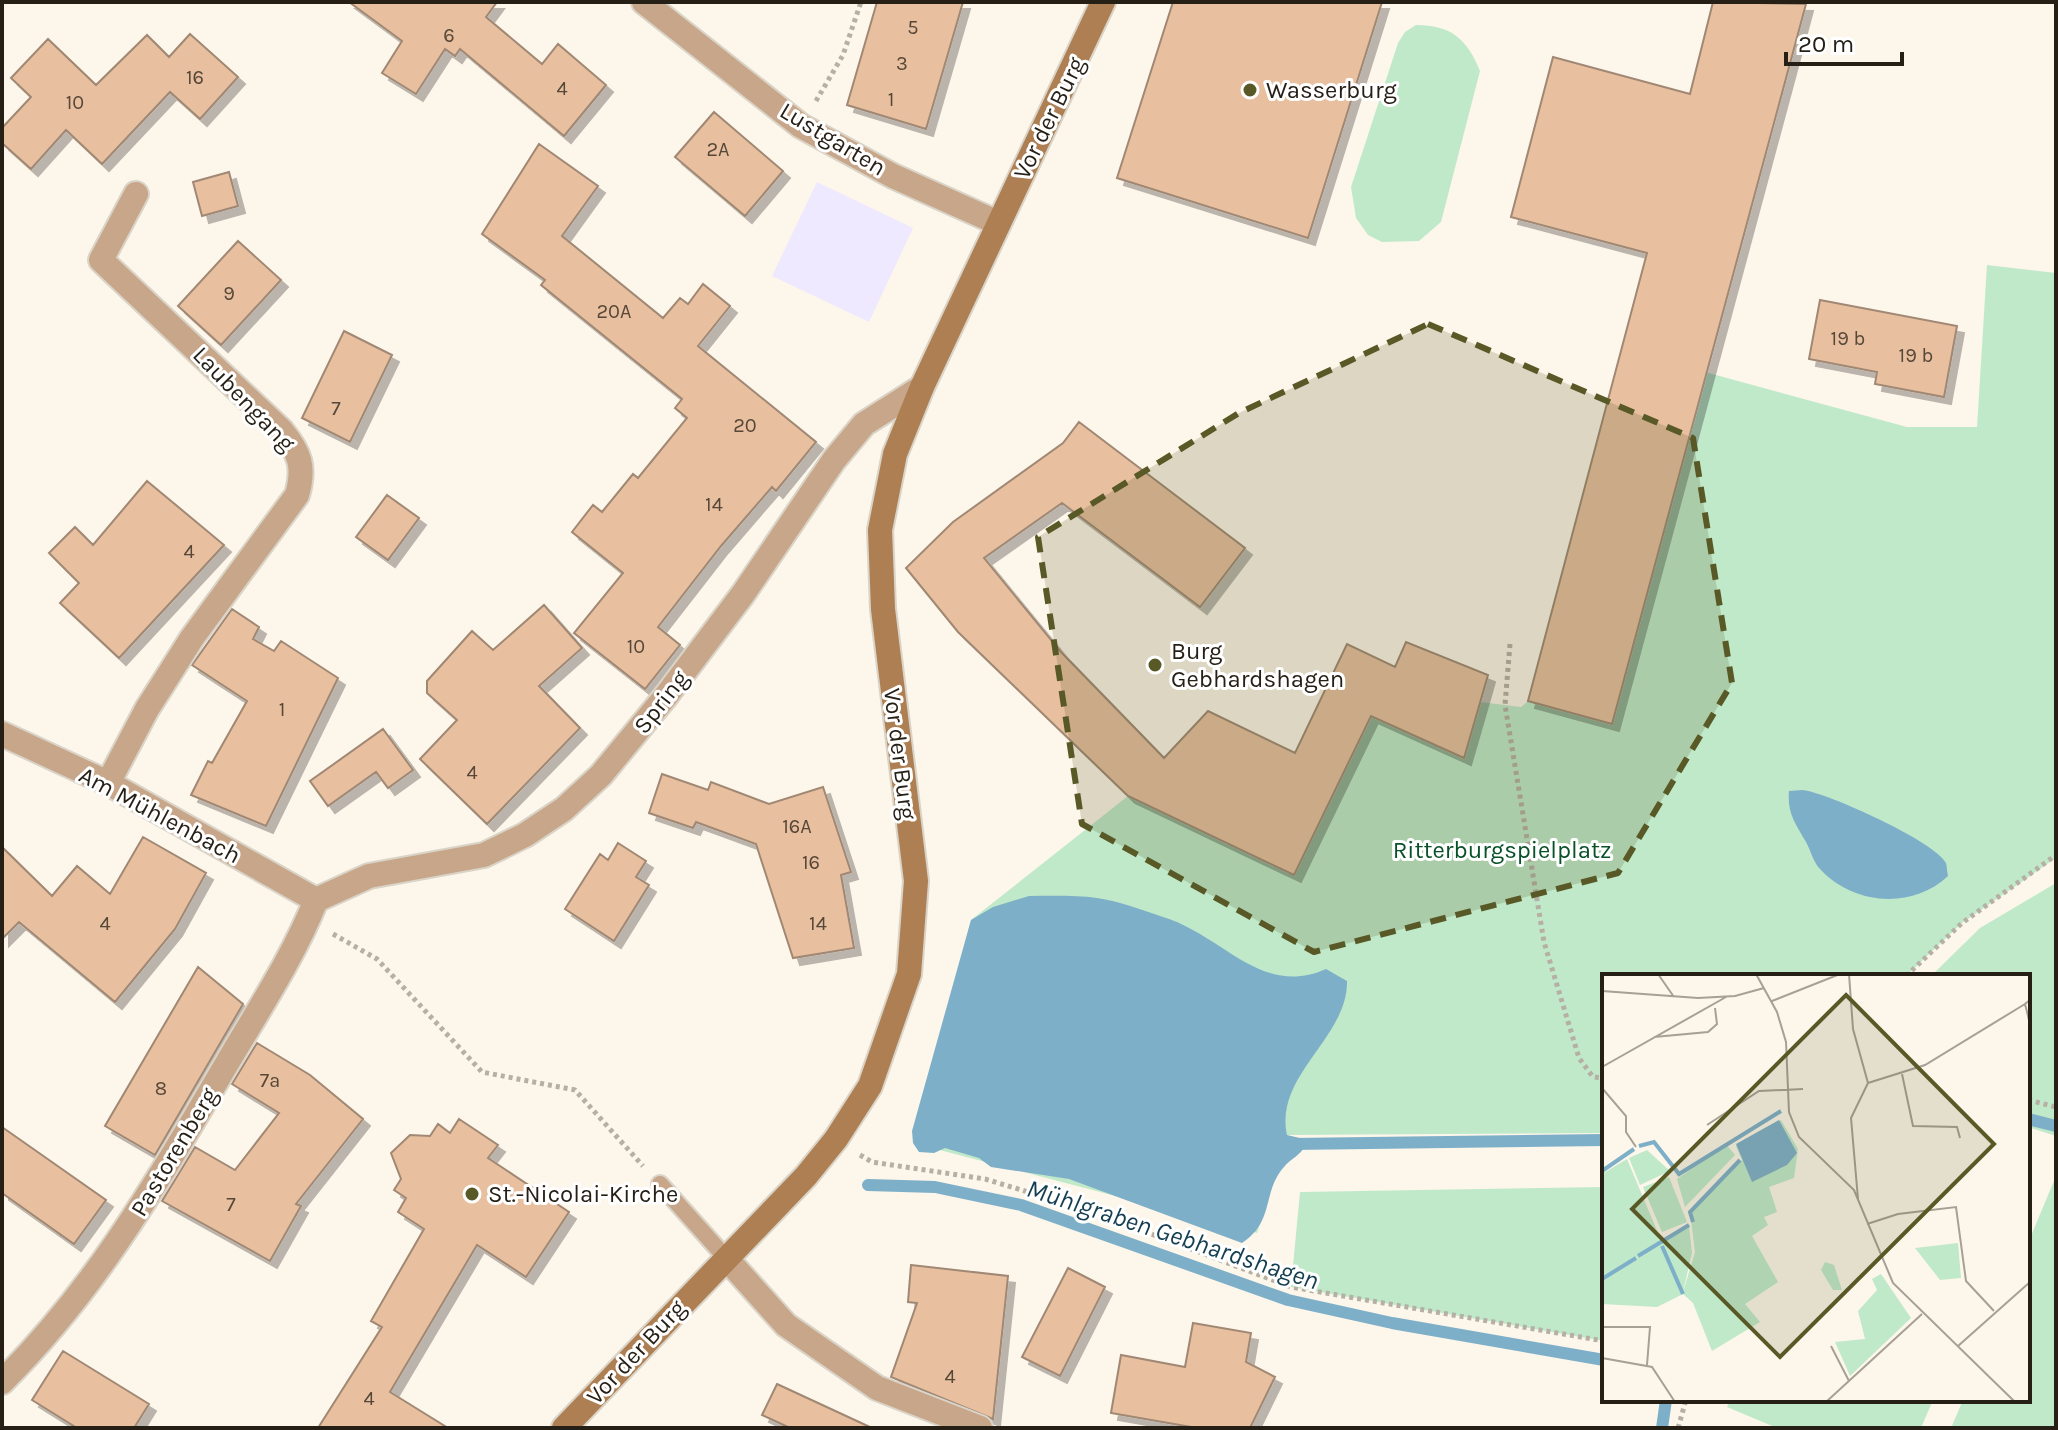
<svg xmlns="http://www.w3.org/2000/svg" width="2058" height="1430" font-family="Karla,sans-serif">
	<style>
		.industrial { fill: #eee9ff }
		.green { fill: #c0e9ca }
		.water { fill: #7eafc9 }
		.lines { fill: none; stroke-linecap: round; stroke-linejoin: round }
		.stream { stroke: #7eafc9; stroke-width: 12 }
		.building { fill: #e8c09f; stroke: #a08874; stroke-width: 2; filter: url(#shadow) }
		.service-casing { stroke: #dad4c8; stroke-width: 20 }
		.pedestrian-casing { stroke: #dad4c8; stroke-width: 28 }
		.minor-casing { stroke: #dad4c8; stroke-width: 28 }
		.secondary-casing { stroke: #dad4c8; stroke-width: 28 }
		.path { stroke: #b6afa4; stroke-width: 5; stroke-dasharray: 4 4; stroke-linecap: butt }
		.service { stroke: #c7a689; stroke-width: 16 }
		.pedestrian { stroke: #c7a689; stroke-width: 24 }
		.minor { stroke: #c7a689; stroke-width: 24 }
		.secondary { stroke: #ad7f52; stroke-width: 24 }
		.marked { fill: #585926; fill-opacity: 0.2; stroke: #585926; stroke-width: 6; stroke-dasharray: 16 10; stroke-linejoin: round }
		.poi-dot { fill: #585926; stroke: #fff; stroke-width: 3 }
		.labels { text-anchor: middle; stroke-width: 6; stroke-linejoin: round; paint-order: stroke }
		.number-label { font-size: 20px; fill: #564738 }
		.poi-label { font-size: 24px; fill: #251f15; stroke: #fff; text-anchor: start }
		.street-label { font-size: 24px; fill: #251f15; stroke: #fff }
		.park-label { font-size: 24px; fill: #095129; stroke: #fff }
		.water-label { font-size: 26px; font-style: italic; fill: #153e51; stroke: #fff }
		.inset-river { fill: none; stroke: #7eafc9; stroke-width: 4 }
		.inset-road { fill: none; stroke: #a7a095; stroke-width: 2 }
		.view { fill: #585926; fill-opacity: 0.15; stroke: #585926; stroke-width: 4 }
		.inset-edge { fill: none; stroke: #251f15; stroke-width: 4 }
	</style>
	<defs>
		<filter id="shadow"><feDropShadow dx="7" dy="7" stdDeviation="0" flood-color="#0004"/></filter>
	</defs>
	<rect width="100%" height="100%" fill="#fdf6ea"/>
	<path class="industrial" d="M 817,182 L 913,228 L 869,322 L 772,276 Z"/>
	<path class="green" d="M 1416,25 C 1451,25 1467,39 1480,71 L 1441,222 L 1419,241 L 1382,242 L 1368,235 L 1356,218 L 1351,187 L 1398,43 L 1405,32 Z
		M 1987,265 L 2056,273 L 2056,858 L 1962,923 L 1906,976 L 1604,976 L 1604,1133 L 1288,1135 L 1257,1233 L 913,1143 L 971,920 L 1128,796 L 1294,875 L 1372,716 L 1480,702 L 1521,707 L 1528,701 L 1612,724 L 1705,372 L 1907,427 L 1977,427 Z
		M 2056,883 L 2056,1136 L 2028,1127 L 2028,976 L 1931,976 L 1980,928 Z
		M 2056,1176 L 2056,1428 L 1951,1428 L 1963,1400 L 2028,1400 L 2028,1243 Z
		M 1604,1187 L 1604,1341 L 1291,1287 L 1300,1192 Z
		M 1730,1400 L 1933,1400 L 1921,1428 L 1777,1428 L 1727,1407 Z"/>
	<path class="water" d="M 1803,790 C 1828,793 1936,842 1946,863 C 1947,867 1947,871 1948,876 C 1912,910 1853,905 1820,869 C 1813,862 1811,851 1806,842 C 1795,823 1787,813 1789,791 Z
		M 1029,896 C 1051,896 1075,895 1097,898 C 1119,901 1142,910 1163,917 C 1223,935 1261,998 1326,969 L 1347,981 C 1348,1038 1274,1075 1287,1135 L 1304,1139 L 1306,1145 C 1299,1157 1291,1158 1284,1167 C 1262,1191 1275,1222 1242,1243 L 1069,1179 L 991,1167 L 979,1158 L 945,1148 L 934,1153 L 919,1152 L 913,1143 L 912,1131 L 971,920 L 993,907 Z"/>
	<g class="lines">
		<path class="stream" d="M 2028,1119 L 2056,1126
			M 1291,1144 L 1604,1140
			M 868,1185 L 935,1187 L 1021,1205 L 1288,1300 L 1392,1323 L 1604,1360
			M 1662,1428 L 1666,1400"/>
	</g>
	<path class="building" d="M 349,2 L 497,2 L 486,17 L 542,64 L 558,44 L 606,85 L 564,136 L 460,49 L 455,56 L 445,49 L 416,94 L 382,73 L 402,41 Z
		M 877,2 L 963,2 L 926,129 L 847,105 Z
		M 1173,2 L 1382,2 L 1308,238 L 1117,178 Z
		M 1713,2 L 1806,4 L 1612,724 L 1528,701 L 1647,253 L 1511,217 L 1553,57 L 1690,94 Z
		M 190,34 L 238,77 L 200,119 L 170,92 L 102,164 L 66,130 L 31,169 L 2,143 L 2,128 L 31,97 L 11,78 L 48,39 L 96,85 L 147,35 L 169,57 Z
		M 714,112 L 783,171 L 745,216 L 675,157 Z
		M 539,144 L 598,186 L 562,236 L 663,318 L 680,298 L 688,304 L 703,284 L 730,306 L 698,346 L 816,442 L 776,491 L 772,487 L 721,546 L 658,627 L 680,645 L 645,689 L 574,633 L 623,573 L 572,532 L 593,505 L 602,512 L 633,474 L 638,478 L 687,418 L 675,408 L 682,399 L 541,285 L 545,280 L 482,234 Z
		M 229,172 L 238,206 L 202,216 L 193,182 Z
		M 238,241 L 281,280 L 221,345 L 178,306 Z
		M 1820,300 L 1957,326 L 1944,397 L 1875,384 L 1877,372 L 1809,359 Z
		M 344,331 L 392,355 L 350,442 L 302,418 Z
		M 1079,422 L 1245,548 L 1200,607 L 1062,503 L 984,558 L 1061,652 L 1164,758 L 1208,711 L 1295,753 L 1347,644 L 1395,667 L 1406,642 L 1488,675 L 1464,758 L 1371,716 L 1294,875 L 1128,796 L 958,632 L 906,568 L 953,522 L 1063,443 Z
		M 147,481 L 224,545 L 119,658 L 60,603 L 79,583 L 49,553 L 75,527 L 93,545 Z
		M 387,495 L 419,518 L 388,560 L 356,537 Z
		M 544,605 L 582,648 L 539,686 L 580,728 L 487,824 L 420,759 L 457,720 L 427,693 L 427,681 L 472,631 L 493,650 Z
		M 232,609 L 259,627 L 253,639 L 274,651 L 281,641 L 338,678 L 266,826 L 191,795 L 208,761 L 212,763 L 247,701 L 192,665 Z
		M 383,729 L 413,770 L 388,788 L 376,772 L 328,806 L 310,781 Z
		M 662,774 L 708,790 L 711,782 L 769,804 L 823,787 L 851,872 L 841,875 L 854,948 L 793,958 L 756,844 L 696,822 L 693,828 L 649,813 Z
		M 143,837 L 206,873 L 175,929 L 115,1002 L 19,922 L 2,939 L 2,847 L 52,896 L 77,866 L 110,894 Z
		M 618,843 L 646,861 L 636,877 L 649,885 L 614,941 L 565,909 L 600,854 L 608,860 Z
		M 198,967 L 243,1004 L 155,1155 L 105,1126 Z
		M 257,1043 L 310,1075 L 363,1119 L 296,1204 L 301,1206 L 270,1261 L 162,1201 L 195,1147 L 235,1170 L 279,1113 L 232,1084 Z
		M 459,1119 L 498,1145 L 488,1158 L 569,1212 L 526,1277 L 477,1245 L 390,1392 L 448,1428 L 318,1428 L 382,1327 L 371,1321 L 424,1229 L 398,1212 L 406,1198 L 394,1190 L 401,1179 L 391,1153 L 410,1135 L 430,1136 L 438,1124 L 450,1133 Z
		M 2,1127 L 106,1200 L 74,1244 L 2,1193 Z
		M 911,1265 L 1008,1276 L 993,1419 L 891,1377 L 917,1303 L 908,1302 Z
		M 1068,1268 L 1105,1287 L 1060,1376 L 1022,1357 Z
		M 1193,1323 L 1251,1333 L 1246,1362 L 1275,1377 L 1250,1428 L 1197,1428 L 1111,1413 L 1121,1355 L 1185,1367 Z
		M 63,1351 L 149,1404 L 134,1428 L 77,1428 L 32,1400 Z
		M 777,1384 L 872,1428 L 790,1428 L 762,1415 Z"/>
	<g class="lines">
		<g class="service-casing">
			<path id="service" d="M 660,1184 L 726,1258"/>
		</g>
		<g class="pedestrian-casing">
			<path id="pedestrian" d="M 316,900 L 369,876 L 484,855 L 525,835 L 564,809 L 601,775 L 666,696 L 743,594 L 834,460 L 864,424 L 922,387"/>
		</g>
		<g class="minor-casing">
			<path id="minor" d="M 644,2 L 801,126 L 893,176 L 998,223
				M 2,734 L 108,783 L 316,900 C 293,958 257,1012 226,1065 C 157,1182 99,1285 2,1382
				M 108,783 L 147,709 L 192,638 L 297,495 C 305,467 300,453 282,431 L 101,260 L 136,194
				M 726,1258 L 786,1325 L 877,1388 L 980,1428"/>
		</g>
		<g class="secondary-casing">
			<path id="secondary" d="M 564,1428 L 806,1176 L 836,1139 L 870,1086 L 909,974 L 916,881 L 883,609 L 880,530 L 895,454 L 922,387 L 1103,2"/>
		</g>
		<path class="path" d="M 816,101 L 843,55 L 861,2
			M 1510,644 L 1505,705 L 1544,942 L 1579,1058 L 1593,1077 L 1604,1078
			M 333,934 L 377,959 L 482,1072 L 575,1090 L 643,1166
			M 1906,976 L 1962,923 L 2056,855
			M 2028,1100 L 2056,1107
			M 860,1155 L 872,1162 L 985,1179 L 1091,1211 L 1291,1287 L 1604,1341
			M 1678,1428 L 1686,1400"/>
		<use href="#service" class="service"/>
		<use href="#pedestrian" class="pedestrian"/>
		<use href="#minor" class="minor"/>
		<use href="#secondary" class="secondary"/>
	</g>
	<path class="marked" d="M 1428,324 L 1693,438 L 1732,683 L 1618,873 L 1314,952 L 1082,824 L 1038,537 L 1239,413 Z"/>
	<g class="poi-dot">
		<circle cx="1250" cy="90" r="8"/>
		<circle cx="1155" cy="665" r="8"/>
		<circle cx="472" cy="1194" r="8"/>
	</g>
	<g class="labels">
		<g class="number-label">
			<text x="913" y="34">5</text>
			<text x="449" y="42">6</text>
			<text x="902" y="70">3</text>
			<text x="195" y="84">16</text>
			<text x="562" y="95">4</text>
			<text x="891" y="106">1</text>
			<text x="75" y="109">10</text>
			<text x="718" y="156">2A</text>
			<text x="229" y="300">9</text>
			<text x="614" y="318">20A</text>
			<text x="1848" y="345">19 b</text>
			<text x="1916" y="362">19 b</text>
			<text x="336" y="415">7</text>
			<text x="745" y="432">20</text>
			<text x="714" y="511">14</text>
			<text x="189" y="558">4</text>
			<text x="636" y="653">10</text>
			<text x="282" y="716">1</text>
			<text x="472" y="779">4</text>
			<text x="797" y="833">16A</text>
			<text x="811" y="869">16</text>
			<text x="105" y="930">4</text>
			<text x="818" y="930">14</text>
			<text x="270" y="1087">7a</text>
			<text x="161" y="1095">8</text>
			<text x="231" y="1211">7</text>
			<text x="950" y="1383">4</text>
			<text x="369" y="1405">4</text>
		</g>
		<g class="poi-label">
			<text x="1266" y="98">Wasserburg</text>
			<text x="1171" y="659">Burg<tspan x="1171" dy="28">Gebhardshagen</tspan></text>
			<text x="488" y="1202">St.-Nicolai-Kirche</text>
		</g>
		<g class="street-label">
			<text transform="translate(1049 118) rotate(-64)" y="8">Vor der Burg</text>
			<text transform="translate(833 139) rotate(31)" y="8">Lustgarten</text>
			<text transform="translate(244 399) rotate(46)" y="8">Laubengang</text>
			<text transform="translate(661 702) rotate(-52)" y="8">Spring</text>
			<text transform="translate(900 754) rotate(83)" y="8">Vor der Burg</text>
			<text transform="translate(160 815) rotate(28)" y="8">Am Mühlenbach</text>
			<text transform="translate(174 1152) rotate(-59)" y="8">Pastorenberg</text>
			<text transform="translate(636 1352) rotate(-47)" y="8">Vor der Burg</text>
		</g>
		<g class="park-label">
			<text x="1502" y="858">Ritterburgspielplatz</text>
		</g>
		<g class="water-label">
			<text transform="translate(1173 1234) rotate(18)" y="9">Mühlgraben Gebhardshagen</text>
		</g>
	</g>
	<g transform="translate(1602 974)">
		<rect width="428" height="428" fill="#fdf6ea"/>
		<path d="M 179,146 L 196,175 L 192,204 L 167,213 L 175,238 L 162,243 L 166,251 L 150,262 L 176,308 L 143,330 L 158,348 L 110,377 L 91,329 L 81,320 L 55,333 L 0,330 L 0,200 L 25,185 L 59,266 L 87,252 L 90,279 L 81,318 L 93,278 L 88,238 L 140,186 L 134,172 ZM 124,170 L 133,181 L 83,233 L 75,205 ZM 45,176 L 68,197 L 38,211 L 27,184 ZM 67,203 L 85,248 L 60,258 L 41,213 ZM 356,269 L 359,304 L 338,306 L 313,274 ZM 223,288 L 232,291 L 240,316 L 231,316 L 219,296 ZM 279,300 L 309,344 L 248,402 L 233,368 L 263,365 L 256,337 L 275,316 L 270,305 Z" fill="#c0e9ca"/>
		<path d="M 177,146 L 195,179 L 185,191 L 150,208 L 134,170 Z" fill="#7eafc9"/>
		<path class="inset-river" d="M 37,172 L 52,168 L 77,200 L 179,137M 0,197 L 32,175M 91,248 L 88,238 L 138,186M 60,272 L 81,320M 36,282 L 87,251M 0,305 L 34,284"/>
		<path class="inset-road" d="M 56,0 L 72,23M 154,0 L 175,38 L 184,68 L 187,138 L 197,163 L 252,216 L 291,309 L 413,428M 247,0 L 251,55 L 266,109M 0,17 L 96,24 L 133,22 L 162,14M 428,26 L 423,30 L 428,50M 170,27 L 238,0M 52,63 L 106,58 L 115,50 L 113,34M 0,93 L 124,23M 300,100 L 311,152 L 355,153 L 358,164M 266,109 L 323,91 L 423,30M 0,114 L 24,142 L 24,158 L 34,173M 105,151 L 157,117 L 201,115M 256,225 L 249,144 L 266,109M 265,250 L 296,240 L 354,233 L 364,307 L 392,337M 0,353 L 48,353 L 45,391M 229,372 L 247,407M 356,372 L 428,308M 0,384 L 50,393 L 73,428M 224,428 L 320,340"/>
		<path class="view" d="M 244,21 L 392,170 L 178,383 L 30,235 Z"/>
		<rect width="428" height="428" class="inset-edge"/>
	</g>
	<rect width="2058" height="1430" fill="none" stroke="#251f15" stroke-width="8"/>
	<path d="M1786 52v12h116v-12" fill="none" stroke="#251f15" stroke-width="4"/>
	<text x="1798" y="52" font-size="24" fill="#251f15" stroke="#ffffff" stroke-width="6" paint-order="stroke">20 m</text>
</svg>
